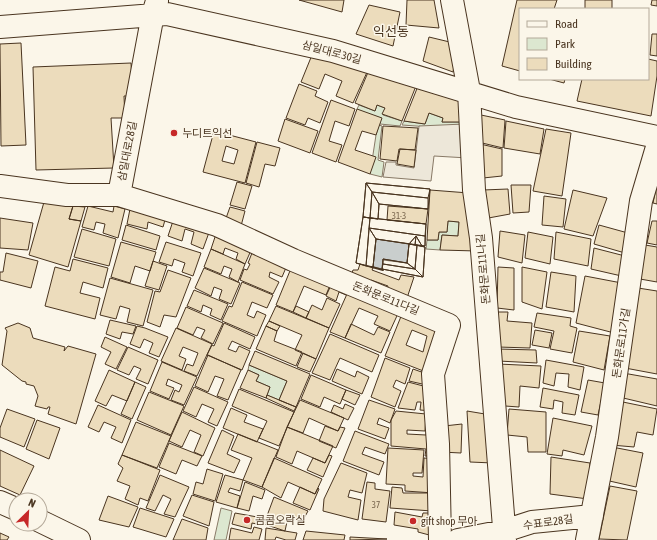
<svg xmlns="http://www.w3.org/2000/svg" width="657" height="540" font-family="'Asap Condensed','Noto Sans KR',sans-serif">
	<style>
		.green { fill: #dce7d0; stroke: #887966 }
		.parking { fill: #ede7d9; stroke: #887966 }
		.water { fill: #c9cecd; stroke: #887966 }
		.building { fill: #ecdcbc; stroke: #4a3520; fill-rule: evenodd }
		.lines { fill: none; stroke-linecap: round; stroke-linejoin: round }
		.minor-casing { stroke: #4a3520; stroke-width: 24 }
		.minor { stroke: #fbf6e9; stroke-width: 22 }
		.wall { stroke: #4a3520; stroke-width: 2 }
		.poi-dot { fill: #c62828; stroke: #fbf6e9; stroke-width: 1.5 }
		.labels { text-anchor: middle; stroke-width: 3; stroke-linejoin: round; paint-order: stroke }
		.number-label { font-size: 9px; fill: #725f47 }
		.street-label { font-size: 11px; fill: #4a3520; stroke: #fbf6e9 }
		.poi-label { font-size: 11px; fill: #4a3520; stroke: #fbf6e9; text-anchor: start }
		.quarter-label { font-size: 13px; fill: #4a3520; stroke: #fbf6e9 }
	</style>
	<rect width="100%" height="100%" fill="#fbf6e9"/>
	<path class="green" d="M 359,105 L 375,111 L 377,105 L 385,108 L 383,115 L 402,121 L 400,126 L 380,124 L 357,109 Z
		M 429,113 L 443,118 L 442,122 L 465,122 L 464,124 L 430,127 L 402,125 L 404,121 L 425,124 Z
		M 379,125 L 382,126 L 378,160 L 384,162 L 382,177 L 370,174 L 376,135 Z
		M 448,221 L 459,222 L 458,236 L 442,235 L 440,250 L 426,249 L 427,240 L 438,240 L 439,232 L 447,232 Z
		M 249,365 L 287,381 L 279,400 L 267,395 L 270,387 L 256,381 L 259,375 L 248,370 Z
		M 221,508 L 232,511 L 226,540 L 214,540 Z"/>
	<path class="parking" d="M 464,124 L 468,158 L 434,156 L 431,181 L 383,177 L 386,162 L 396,162 L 396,165 L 414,168 L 419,126 Z"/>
	<path class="water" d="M 376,239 L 409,244 L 407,263 L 383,260 L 382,269 L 373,267 Z"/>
	<path class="building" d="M 299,0 L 344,0 L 342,12 Z
		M 407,0 L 434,0 L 439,28 L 406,25 Z
		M 517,0 L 557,0 L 554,9 L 520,9 L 520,71 L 502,66 Z
		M 585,0 L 612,0 L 612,9 L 585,9 Z
		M 652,0 L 657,0 L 657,6 L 651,5 Z
		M 369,5 L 400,12 L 393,46 L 356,34 Z
		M 652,34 L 657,34 L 657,56 L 650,55 Z
		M 429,37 L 458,44 L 453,72 L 423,61 Z
		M 21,43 L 26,145 L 1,146 L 0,44 Z
		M 314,50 L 368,70 L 353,103 L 336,96 L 342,81 L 325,74 L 319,89 L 301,82 Z
		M 648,59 L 657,61 L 657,76 L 651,116 L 577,101 L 582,79 L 648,79 Z
		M 131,63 L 133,96 L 124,96 L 125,118 L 111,118 L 114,168 L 36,170 L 33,67 Z
		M 369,70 L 416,86 L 402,121 L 382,114 L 385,108 L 377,105 L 375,111 L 355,103 Z
		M 549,79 L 565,79 L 564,83 Z
		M 299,84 L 317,91 L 315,96 L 328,102 L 320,123 L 308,118 L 305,125 L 286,118 Z
		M 418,86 L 465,101 L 465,122 L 442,122 L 443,118 L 429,113 L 425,124 L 404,121 Z
		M 331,100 L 355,109 L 349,126 L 335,121 L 329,141 L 342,145 L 336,162 L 312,153 Z
		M 357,109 L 382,118 L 376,135 L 362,131 L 355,150 L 376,157 L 370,174 L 338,162 Z
		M 481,115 L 505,120 L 503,148 L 478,142 Z
		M 285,119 L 318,131 L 310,153 L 278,141 Z
		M 506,121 L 544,129 L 540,154 L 504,148 Z
		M 383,126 L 418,128 L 415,150 L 399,149 L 397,161 L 380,159 Z
		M 546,129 L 571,133 L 562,196 L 533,191 Z
		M 214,131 L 256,142 L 245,183 L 203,172 ZM 226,146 L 238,150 L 234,164 L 222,161 Z
		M 257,142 L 280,148 L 275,166 L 265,164 L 259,187 L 246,183 Z
		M 480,144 L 502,149 L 502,176 L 483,178 Z
		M 400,149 L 416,150 L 414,167 L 397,164 Z
		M 237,182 L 252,186 L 245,209 L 230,205 Z
		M 366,183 L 430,189 L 428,209 L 379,204 L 378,219 L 363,217 Z
		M 366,183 L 372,192 L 370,218 L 363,217 Z
		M 366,183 L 430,189 L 428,198 L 372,192 Z
		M 657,184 L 657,204 L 653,203 Z
		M 511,185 L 531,185 L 529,212 L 513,213 Z
		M 508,189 L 510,214 L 483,219 L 483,190 Z
		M 430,190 L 469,193 L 477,251 L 440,250 L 442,235 L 458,236 L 459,222 L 448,221 L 447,232 L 439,232 L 438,240 L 427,240 Z
		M 573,190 L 607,198 L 593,236 L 564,229 Z
		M 372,192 L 379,204 L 378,219 L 370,218 Z
		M 372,192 L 428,198 L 428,209 L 379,204 Z
		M 544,196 L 566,199 L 563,227 L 542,225 Z
		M 44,202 L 73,206 L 69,219 L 81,221 L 68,267 L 29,255 Z
		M 131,204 L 167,213 L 163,227 L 148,222 L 147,229 L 127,224 Z
		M 73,206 L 85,207 L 81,221 L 69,219 Z
		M 88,206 L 113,212 L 114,206 L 125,209 L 118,238 L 103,233 L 105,224 L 96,222 L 94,230 L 82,227 Z
		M 388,206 L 428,209 L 426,224 L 387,220 Z
		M 230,207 L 245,211 L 241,226 L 225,221 Z
		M 175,215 L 211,227 L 203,249 L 191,244 L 194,232 L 185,229 L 182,241 L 168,236 Z
		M 363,217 L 426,224 L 425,246 L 376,239 L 373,267 L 356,263 Z
		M 363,217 L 370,218 L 366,266 L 356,263 Z
		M 0,218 L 33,223 L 28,250 L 0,248 Z
		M 370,218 L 426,224 L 425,236 L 369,228 Z
		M 652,221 L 657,221 L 657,245 L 647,243 Z
		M 126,225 L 160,236 L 156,250 L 122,240 Z
		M 599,225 L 628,233 L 625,253 L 594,244 Z
		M 369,228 L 376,239 L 373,267 L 366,266 Z
		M 369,228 L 425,236 L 425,246 L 422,246 L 416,236 L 409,244 L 376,239 Z
		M 82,229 L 116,239 L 109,266 L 74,257 Z
		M 500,231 L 525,235 L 522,263 L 498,257 Z
		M 528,232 L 553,237 L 550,264 L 525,258 Z
		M 556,232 L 591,239 L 588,266 L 554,259 Z
		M 216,234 L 252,248 L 245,264 L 236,259 L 238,253 L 225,248 L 223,254 L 211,249 Z
		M 416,236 L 415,245 L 409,244 Z
		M 416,236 L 422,246 L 415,245 Z
		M 121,242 L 156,252 L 150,271 L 135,266 L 130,283 L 111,277 Z
		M 166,242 L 201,253 L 193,276 L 182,272 L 185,263 L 174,259 L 172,266 L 159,262 Z
		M 409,244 L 417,245 L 415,269 L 407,263 Z
		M 409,244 L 425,247 L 423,277 L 382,269 L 383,259 L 407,263 Z
		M 417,245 L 425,247 L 423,277 L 415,269 Z
		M 645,245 L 657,247 L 657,282 L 640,279 Z
		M 254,248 L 288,263 L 282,277 L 270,272 L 269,277 L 279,282 L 273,294 L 240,280 L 244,269 L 247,270 L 250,264 L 248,263 Z
		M 594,248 L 625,256 L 626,277 L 591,269 Z
		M 211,249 L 245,264 L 238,282 L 229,277 L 232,269 L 224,266 L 221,274 L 204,267 Z
		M 6,253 L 38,261 L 31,288 L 0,280 L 0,272 L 3,272 Z
		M 73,259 L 108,268 L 103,288 L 83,282 L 80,293 L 100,298 L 95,319 L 45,306 L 55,267 L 70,271 Z
		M 383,259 L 407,263 L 415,269 L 383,264 Z
		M 153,261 L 167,266 L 159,290 L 145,286 Z
		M 294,261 L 333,278 L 326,295 L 304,286 L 293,312 L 276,305 Z
		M 360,264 L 373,268 L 372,270 L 399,280 L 401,275 L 414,277 L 405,304 L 385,296 L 388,286 L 371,280 L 368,288 L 349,281 L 353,270 L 358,270 Z
		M 383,264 L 415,269 L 423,277 L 382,269 Z
		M 498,267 L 514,268 L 514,310 L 497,308 Z
		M 522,267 L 547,272 L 542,309 L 522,302 Z
		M 204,268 L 240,283 L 231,304 L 219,299 L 222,290 L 214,287 L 211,296 L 195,288 Z
		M 168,270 L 191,278 L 176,317 L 164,315 L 160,327 L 147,322 L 155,291 L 160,292 Z
		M 551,272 L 576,276 L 574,312 L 546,307 Z
		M 585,276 L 627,284 L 618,334 L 576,323 Z
		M 110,278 L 153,290 L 143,326 L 127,322 L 130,309 L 120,306 L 116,319 L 100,315 Z
		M 334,279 L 350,286 L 346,295 L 339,292 L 336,301 L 326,296 Z
		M 242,282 L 273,295 L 267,308 L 252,302 L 247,315 L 254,318 L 257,311 L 266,315 L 257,336 L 222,321 L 229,306 L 232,307 Z
		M 351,285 L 401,307 L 390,331 L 374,324 L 378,316 L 359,308 L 345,338 L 330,332 Z
		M 638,288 L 657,291 L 657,374 L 625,368 Z
		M 194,290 L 228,304 L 221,320 L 210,315 L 212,309 L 203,305 L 201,312 L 187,306 Z
		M 327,298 L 340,304 L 329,328 L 306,318 L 312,305 L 322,310 Z
		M 276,306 L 329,328 L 316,359 L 295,350 L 302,335 L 269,321 Z
		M 296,306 L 309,312 L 306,318 L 293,312 Z
		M 186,307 L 223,323 L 213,344 L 201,338 L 205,330 L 197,327 L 193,335 L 177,328 Z
		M 404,309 L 446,326 L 431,374 L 385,356 ZM 412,330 L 427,336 L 423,352 L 406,345 Z
		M 498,312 L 508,312 L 507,321 L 532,323 L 530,348 L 498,347 Z
		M 537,313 L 571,318 L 570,326 L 577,328 L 572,353 L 550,349 L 554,331 L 534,327 Z
		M 110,320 L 136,326 L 133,334 L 122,332 L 120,339 L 106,334 Z
		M 269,321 L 280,326 L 277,331 L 266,326 Z
		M 18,323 L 30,328 L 33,338 L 65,347 L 64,351 L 68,346 L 96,354 L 76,424 L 48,414 L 50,407 L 48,407 L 47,409 L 35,406 L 38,396 L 34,386 L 26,384 L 26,382 L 22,381 L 2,365 L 7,331 L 5,328 Z
		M 224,323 L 255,337 L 250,349 L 232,341 L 228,349 L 236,352 L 239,346 L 250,351 L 242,370 L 207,355 L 212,345 L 214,346 Z
		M 351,324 L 374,335 L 378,327 L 390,332 L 381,353 L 345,338 Z
		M 137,326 L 145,328 L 168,337 L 159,357 L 149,353 L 153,343 L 144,339 L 140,348 L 130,344 Z
		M 266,326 L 277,331 L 274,341 L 302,352 L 296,366 L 256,349 Z
		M 176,328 L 212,344 L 197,376 L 184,371 L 187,364 L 193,366 L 198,353 L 183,347 L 179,356 L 186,359 L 182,370 L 161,361 Z
		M 535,330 L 552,333 L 549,348 L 532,345 Z
		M 579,331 L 610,336 L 604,370 L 573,362 Z
		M 330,334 L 379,355 L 372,372 L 340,358 L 330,380 L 312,373 Z
		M 105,337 L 127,347 L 116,369 L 105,364 L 111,352 L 101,347 Z
		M 128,347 L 158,360 L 148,384 L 136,379 L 141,369 L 134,366 L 129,375 L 117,370 Z
		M 498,349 L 536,350 L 537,363 L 498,361 Z
		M 255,351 L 310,374 L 296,407 L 279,400 L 287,381 L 249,365 Z
		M 303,353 L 316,359 L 310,372 L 297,367 Z
		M 208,355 L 241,370 L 228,400 L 217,396 L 224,379 L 215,376 L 208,392 L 195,386 Z
		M 385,358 L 410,368 L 405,384 L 396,380 L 393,387 L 401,391 L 395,407 L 371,397 Z
		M 546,360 L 584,367 L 580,390 L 568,387 L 569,374 L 556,373 L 554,386 L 543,383 Z
		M 162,362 L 197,377 L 184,405 L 171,400 L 175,390 L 179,392 L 182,385 L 168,379 L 166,385 L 174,388 L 169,399 L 150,391 Z
		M 498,364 L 541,366 L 539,388 L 520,386 L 519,407 L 505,406 Z
		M 337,369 L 355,377 L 357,371 L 369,377 L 362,394 L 332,381 Z
		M 413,369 L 430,375 L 431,386 L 409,381 Z
		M 109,370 L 135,382 L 127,401 L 112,395 L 106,406 L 95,401 Z
		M 248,370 L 259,375 L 256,381 L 270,387 L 266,398 L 240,388 Z
		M 623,373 L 657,379 L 657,406 L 619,397 Z
		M 311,375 L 346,390 L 340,404 L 324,397 L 320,407 L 301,399 Z
		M 588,380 L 605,383 L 598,415 L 581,412 Z
		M 135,382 L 146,387 L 132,419 L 121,414 Z
		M 408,382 L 431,388 L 433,411 L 420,410 L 421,402 L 417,402 L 415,410 L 398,408 Z
		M 194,387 L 228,402 L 217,426 L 208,422 L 214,409 L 202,404 L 196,417 L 183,411 Z
		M 543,388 L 579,395 L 575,415 L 562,413 L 563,402 L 554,400 L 553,409 L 540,407 Z
		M 239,389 L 294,412 L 279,446 L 259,438 L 267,421 L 232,406 Z
		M 346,390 L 360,395 L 355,405 L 342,399 Z
		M 149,392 L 184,406 L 171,435 L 137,420 Z
		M 267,395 L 296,407 L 294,411 L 266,398 Z
		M 300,400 L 344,418 L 338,431 L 309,418 L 303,433 L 287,427 Z
		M 369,400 L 395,409 L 390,423 L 379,418 L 377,424 L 389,428 L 385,439 L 358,429 Z
		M 618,401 L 657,409 L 653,435 L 637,432 L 634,447 L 611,445 Z
		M 345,404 L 354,408 L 348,420 L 331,412 L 334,405 L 343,409 Z
		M 98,405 L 131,420 L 122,443 L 111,438 L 116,427 L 104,422 L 99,432 L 88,427 Z
		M 231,408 L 247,415 L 244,422 L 263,429 L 257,442 L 223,428 Z
		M 7,409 L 35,419 L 24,447 L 0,437 L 0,428 Z
		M 509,409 L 546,412 L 546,452 L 528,452 L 527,437 L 507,435 Z
		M 396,411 L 426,414 L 425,431 L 407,430 L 407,434 L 426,435 L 427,429 L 435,456 L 425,456 L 426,449 L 391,446 L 391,420 Z
		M 467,411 L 491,415 L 493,463 L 470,462 Z
		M 182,412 L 215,428 L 203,456 L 194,452 L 201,435 L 190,430 L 182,447 L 169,441 Z
		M 553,418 L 592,426 L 584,455 L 563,450 L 562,456 L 547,454 Z
		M 37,420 L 60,428 L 49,459 L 26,449 Z
		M 136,422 L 171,436 L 157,468 L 122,455 Z
		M 462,424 L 461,453 L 441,452 L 444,426 Z
		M 325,426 L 338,431 L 340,427 L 345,428 L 336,448 L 319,441 Z
		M 287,427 L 333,446 L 325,463 L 297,451 L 292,464 L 276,457 Z
		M 222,430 L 234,436 L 227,454 L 240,460 L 234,473 L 208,463 Z
		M 355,431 L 389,444 L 385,454 L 365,447 L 362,454 L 384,462 L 379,475 L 343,461 Z
		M 238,434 L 278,450 L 262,487 L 243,480 L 252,458 L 231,450 Z
		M 169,443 L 202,456 L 197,466 L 182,460 L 176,474 L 159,467 Z
		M 612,447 L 643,453 L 636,487 L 605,480 Z
		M 388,448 L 424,450 L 422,473 L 413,473 L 413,476 L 423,477 L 424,458 L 436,459 L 434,493 L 405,491 L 405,485 L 386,484 Z
		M 0,450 L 34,466 L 20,495 L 0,486 Z
		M 122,455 L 160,470 L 148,501 L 140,498 L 138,505 L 125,499 L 130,486 L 117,481 L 123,468 L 118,464 Z
		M 329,455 L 332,456 L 323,477 L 307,470 L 313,458 L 325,463 Z
		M 551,457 L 590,463 L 588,499 L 550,494 Z
		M 274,458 L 322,479 L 315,494 L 288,482 L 281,498 L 262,487 Z
		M 341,463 L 367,473 L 362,493 L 350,490 L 348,497 L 361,500 L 358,520 L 323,511 L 324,499 Z
		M 207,469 L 223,474 L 215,501 L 193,494 L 196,482 L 203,484 Z
		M 160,475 L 189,487 L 175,517 L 164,514 L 171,499 L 163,495 L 155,511 L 146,508 Z
		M 225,475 L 243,480 L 240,491 L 230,488 L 228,492 L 240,496 L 237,508 L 216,502 Z
		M 245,482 L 265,490 L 262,499 L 253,496 L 249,511 L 237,508 Z
		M 367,482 L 375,483 L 375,489 L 390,491 L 386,522 L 362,519 Z
		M 610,486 L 637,491 L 627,540 L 599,539 Z
		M 300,487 L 315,494 L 318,488 L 319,489 L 310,510 L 293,503 Z
		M 392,487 L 402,488 L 403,493 L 434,493 L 432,511 L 390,508 Z
		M 192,495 L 214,502 L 209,526 L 183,516 Z
		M 108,496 L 138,507 L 129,527 L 99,520 Z
		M 274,497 L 308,511 L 302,522 L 288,517 L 285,531 L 264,524 Z
		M 140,508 L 174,519 L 166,537 L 133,527 Z
		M 395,512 L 422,517 L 423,513 L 432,513 L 433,536 L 418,532 L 418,529 L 394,525 Z
		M 235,513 L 263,518 L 261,525 L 252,523 L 251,529 L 232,524 Z
		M 182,519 L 208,528 L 206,540 L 173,540 Z
		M 254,527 L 262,529 L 259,540 L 229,540 L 231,528 L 252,533 Z
		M 266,528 L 297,533 L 295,540 L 286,540 L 276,537 L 275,540 L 265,540 Z
		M 306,531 L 345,535 L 344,540 L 303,540 Z
		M 0,533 L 9,537 L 7,540 L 0,540 Z
		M 350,537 L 387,539 L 350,540 Z"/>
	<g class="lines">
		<g class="minor-casing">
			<path id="minor" d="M 452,0 L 469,91 L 474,190 L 481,238 L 505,540
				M 0,27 L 167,14 L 333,51 L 516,107 L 657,137
				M 0,186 L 67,195 L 119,195 L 217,225 L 293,260 L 449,325 L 433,374 L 438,444 L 440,540
				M 119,195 L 153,14 L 157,1
				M 0,502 L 16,509
				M 40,521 L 79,540
				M 458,540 L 504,531 L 532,522 L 592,516
				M 587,540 L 607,437 L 641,201 L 657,147"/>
		</g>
		<use href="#minor" class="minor"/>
		<path class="wall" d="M 372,267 L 383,270"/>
	</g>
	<g class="poi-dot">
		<circle cx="174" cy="133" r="4"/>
		<circle cx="247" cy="520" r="4"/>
		<circle cx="413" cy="521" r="4"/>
	</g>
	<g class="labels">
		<g class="number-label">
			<text x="399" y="219">31-3</text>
			<text x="376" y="508">37</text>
		</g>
		<g class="street-label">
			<text transform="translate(332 52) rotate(15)" y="4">삼일대로30길</text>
			<text transform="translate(127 151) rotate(-79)" y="4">삼일대로28길</text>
			<text transform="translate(483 269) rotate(-95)" y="4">돈화문로11나길</text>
			<text transform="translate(386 298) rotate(22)" y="4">돈화문로11다길</text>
			<text transform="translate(621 343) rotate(-82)" y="4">돈화문로11가길</text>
			<text transform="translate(548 522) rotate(-8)" y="4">수표로28길</text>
		</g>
		<g class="poi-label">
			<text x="182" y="137">누디트익선</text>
			<text x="255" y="524">콤콤오락실</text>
			<text x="421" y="525">gift shop 무아</text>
		</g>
		<g class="quarter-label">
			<text x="391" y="36">익선동</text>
		</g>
	</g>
	<rect x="519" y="8" width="130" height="72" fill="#fbf6e9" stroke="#b4a999"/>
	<rect x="527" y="21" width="20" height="6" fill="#fbf6e9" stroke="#b4a999"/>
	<text x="555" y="28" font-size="12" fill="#4a3520">Road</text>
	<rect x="527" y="38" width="20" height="12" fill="#dce7d0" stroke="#b4a999"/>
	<text x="555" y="48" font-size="12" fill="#4a3520">Park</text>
	<rect x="527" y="58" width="20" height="12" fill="#ecdcbc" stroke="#b4a999"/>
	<text x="555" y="68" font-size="12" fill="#4a3520">Building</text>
	<g transform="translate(28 512) rotate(24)"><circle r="19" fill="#fbf6e9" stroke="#b4a999"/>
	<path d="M0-3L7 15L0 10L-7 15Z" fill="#c62828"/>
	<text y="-6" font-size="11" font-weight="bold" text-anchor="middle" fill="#4a3520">N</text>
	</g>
</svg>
